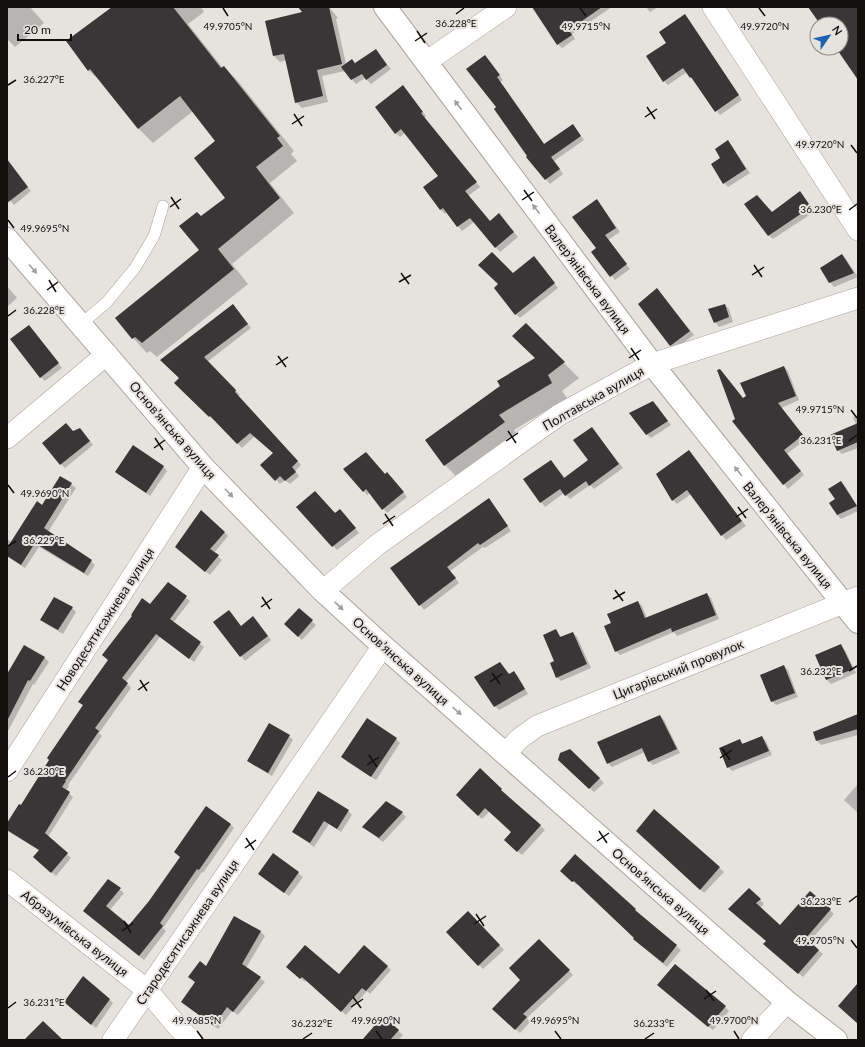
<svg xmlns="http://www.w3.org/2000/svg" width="865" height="1047" font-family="Lato,sans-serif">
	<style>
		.shadow { fill: #0003 }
		.building { fill: #3a3537 }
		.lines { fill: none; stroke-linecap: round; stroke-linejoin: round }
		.lane-casing { stroke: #a8a4a0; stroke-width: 12 }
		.street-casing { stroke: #a8a4a0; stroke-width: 22 }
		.secondary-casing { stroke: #a8a4a0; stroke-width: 24 }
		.lane { stroke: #fff; stroke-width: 11 }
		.street { stroke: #fff; stroke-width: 21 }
		.secondary { stroke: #fff; stroke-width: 22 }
		.oneway { fill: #9f9f9f }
		.ticks { fill: none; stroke: #100f0e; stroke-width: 1.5 }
		.labels { text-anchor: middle; stroke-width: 4; stroke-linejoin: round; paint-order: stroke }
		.street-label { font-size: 13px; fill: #100f0e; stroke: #e6e2de }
		.ticks-label { font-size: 10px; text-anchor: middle; fill: #100f0e; stroke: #e6e2de; stroke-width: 4; stroke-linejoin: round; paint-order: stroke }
	</style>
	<rect width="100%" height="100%" fill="#e6e2de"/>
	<path class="shadow" d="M 7,7 L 30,7 L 44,23 L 15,47 L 7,39 Z
		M 114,7 L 201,7 L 204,12 L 188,24 L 223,68 L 224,67 L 238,81 L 294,151 L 291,154 L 297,161 L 270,183 L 294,213 L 232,264 L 248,284 L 157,357 L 150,351 L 147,353 L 133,338 L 200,250 L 201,217 L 226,198 L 217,141 L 193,111 L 153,143 L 139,129 L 104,84 L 88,70 Z
		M 299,7 L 329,7 L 338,18 L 336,19 L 346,64 L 352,60 L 356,64 L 379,54 L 391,69 L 371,84 L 365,78 L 356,84 L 345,71 L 322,76 L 328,102 L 302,108 L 296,102 L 287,60 L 280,62 L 274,56 L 266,22 L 303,13 Z
		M 544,7 L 612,7 L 572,34 L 575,39 L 562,48 L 558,44 Z
		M 646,7 L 658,7 L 650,12 Z
		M 689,20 L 742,100 L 720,115 L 687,72 L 668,85 L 664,81 L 667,43 Z
		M 485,56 L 503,80 L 500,82 L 545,145 L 573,126 L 584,140 L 554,161 L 563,174 L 550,184 L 528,157 L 497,107 Z
		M 407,91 L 426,116 L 424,118 L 480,187 L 468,196 L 490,222 L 503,219 L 518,237 L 500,252 L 474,222 L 462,231 L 447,212 L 445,214 L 441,210 L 424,188 L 439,176 L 405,133 L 400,137 L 396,133 Z
		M 728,142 L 732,146 L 750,173 L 728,187 L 724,183 L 722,158 Z
		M 7,161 L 31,191 L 14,205 L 7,197 Z
		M 800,192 L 814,212 L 773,239 L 768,235 L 772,213 Z
		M 601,205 L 620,232 L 608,240 L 630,269 L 615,280 L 592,252 L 597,248 Z
		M 842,255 L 846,259 L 858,277 L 834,287 L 830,282 Z
		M 538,261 L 558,288 L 520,318 L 516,314 L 513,274 Z
		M 7,286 L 17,298 L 7,307 Z
		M 657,290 L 694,335 L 675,349 L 671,345 Z
		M 233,305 L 251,328 L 207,362 L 240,395 L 238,396 L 301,465 L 295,471 L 299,476 L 290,484 L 285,480 L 280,484 L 262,465 L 275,453 L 255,436 L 242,448 L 215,420 L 214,420 L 175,383 L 180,378 Z
		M 725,305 L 729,309 L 733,322 L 719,327 L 715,322 Z
		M 525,324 L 579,378 L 562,391 L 567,398 L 514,430 L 519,438 L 460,480 L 445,465 L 502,386 L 536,359 Z
		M 33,330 L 62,368 L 45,381 L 41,377 Z
		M 784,367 L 788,371 L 799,400 L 781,408 L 806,439 L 787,454 L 804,475 L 788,489 L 733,422 L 736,419 L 743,399 Z
		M 657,406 L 671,425 L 651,438 L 646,434 Z
		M 858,415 L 858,448 L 842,454 L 838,450 L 856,425 L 853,417 Z
		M 592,428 L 623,468 L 594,489 L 590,485 L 570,499 L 564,493 L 545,507 L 524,480 L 551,461 L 565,478 L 589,461 Z
		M 80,429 L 93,445 L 65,468 L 61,464 L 73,432 Z
		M 689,451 L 746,526 L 726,540 L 691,494 L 677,504 L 673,500 Z
		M 163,466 L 167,471 L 150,496 L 117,472 Z
		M 345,469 L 385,475 L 391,477 L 407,497 L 387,513 L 370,493 L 367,495 Z
		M 61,477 L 76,488 L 48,532 L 91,561 L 95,565 L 88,576 L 39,547 L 25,568 L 7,556 L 7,539 L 12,542 L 43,506 Z
		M 841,482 L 845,486 L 858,507 L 858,511 L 841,519 L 837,515 L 836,499 Z
		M 489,500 L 511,531 L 485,548 L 483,547 L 450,571 L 459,583 L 424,610 L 391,568 Z
		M 297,507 L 344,514 L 359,533 L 337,550 Z
		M 224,532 L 228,536 L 214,553 L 222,560 L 210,575 L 181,551 Z
		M 168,583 L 190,601 L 173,623 L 204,647 L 194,662 L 160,637 L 126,682 L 131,688 L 99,733 L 102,736 L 68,785 L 69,786 L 66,791 L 73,797 L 48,837 L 71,858 L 56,876 L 38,861 L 40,851 L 9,832 L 7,830 L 7,825 L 21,807 L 84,706 L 79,702 Z
		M 707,594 L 711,598 L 719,619 L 677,636 L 674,632 L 620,655 L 616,651 L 612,623 L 638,602 L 642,606 L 647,618 Z
		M 55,598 L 72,608 L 76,612 L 63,634 L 46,624 L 42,620 Z
		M 299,609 L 316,625 L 302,640 L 285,624 Z
		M 257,622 L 271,640 L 245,661 L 215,623 L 241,627 Z
		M 556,630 L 562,638 L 573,633 L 577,637 L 591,668 L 561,681 L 557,677 Z
		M 841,646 L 845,650 L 856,673 L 831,684 L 827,680 L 817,655 Z
		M 24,647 L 45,658 L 49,662 L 34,685 L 33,684 L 7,733 L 7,676 Z
		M 784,666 L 788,670 L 798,697 L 776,705 L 772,701 Z
		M 514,672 L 518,676 L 528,694 L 499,710 L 495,706 L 509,674 Z
		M 858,715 L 858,735 L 821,745 L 817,741 L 814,733 Z
		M 660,716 L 664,720 L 680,753 L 653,765 L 649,761 L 645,752 L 612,767 L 608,763 Z
		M 289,736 L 293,740 L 272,776 L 253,765 L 249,761 Z
		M 762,737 L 766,741 L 772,755 L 732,771 L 728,767 L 740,741 L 744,744 Z
		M 396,739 L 400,743 L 376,780 L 346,761 Z
		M 570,750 L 604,783 L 594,792 L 563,764 Z
		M 480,770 L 505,794 L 545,830 L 522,855 L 509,844 L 512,832 L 490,811 L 482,819 L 457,795 Z
		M 858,784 L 858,813 L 844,800 Z
		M 319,792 L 348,811 L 352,815 L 341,832 L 329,824 L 314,847 L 293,832 Z
		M 654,811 L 724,872 L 704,893 L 687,877 Z
		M 402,813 L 406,817 L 383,842 L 363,827 Z
		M 230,824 L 234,828 L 203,873 L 202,872 L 163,928 L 166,931 L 144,960 L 89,915 L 108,881 L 124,893 L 110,910 L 129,927 L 150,902 L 181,857 L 175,852 Z
		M 273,854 L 303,877 L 289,896 L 259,874 Z
		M 575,855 L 635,910 L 638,915 L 681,950 L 667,967 L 638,943 L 634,939 L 635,938 L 578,884 L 577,885 L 566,875 Z
		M 749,889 L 764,904 L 760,908 L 780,927 L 830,910 L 834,914 L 809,942 L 823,954 L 803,977 L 769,948 Z
		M 468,912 L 504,950 L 483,969 L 447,932 Z
		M 235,917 L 261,932 L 265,936 L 246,968 L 265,982 L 238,1015 L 232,1011 L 218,1029 L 182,1002 L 196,983 L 193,981 L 206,967 Z
		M 539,941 L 573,975 L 527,1018 L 530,1022 L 520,1033 L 498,1013 L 522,980 Z
		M 387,966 L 391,970 L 370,994 L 367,991 L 346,1015 L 306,980 L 305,982 L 292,971 L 339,975 Z
		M 662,989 L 725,1007 L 729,1011 L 713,1030 Z
		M 109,999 L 113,1003 L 96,1028 L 69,1006 Z
		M 383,1018 L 403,1035 L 398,1040 L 369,1040 Z"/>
	<path class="building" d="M 112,7 L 173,7 L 221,68 L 224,66 L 280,136 L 277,138 L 283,146 L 256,167 L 280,198 L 218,249 L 234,269 L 142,343 L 135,337 L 132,339 L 115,318 L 199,250 L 179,226 L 197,212 L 201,216 L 225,198 L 194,158 L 215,141 L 180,96 L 138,129 L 90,69 L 88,71 L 66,41 Z
		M 298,7 L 329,7 L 342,64 L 317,70 L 323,96 L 295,103 L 284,54 L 273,56 L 265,21 L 302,12 Z
		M 532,7 L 602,7 L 569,30 L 572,35 L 557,45 Z
		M 808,7 L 858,7 L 858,80 L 836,48 L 841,48 L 841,24 L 820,24 Z
		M 685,14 L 739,95 L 715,112 L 691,77 L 690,78 L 683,68 L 663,82 L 646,56 L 666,43 L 659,32 Z
		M 376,49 L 387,65 L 366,80 L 362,74 L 351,80 L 341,67 L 352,59 L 356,65 L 355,63 Z
		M 485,55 L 500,75 L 497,77 L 544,144 L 573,124 L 581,136 L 551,157 L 560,169 L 545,180 L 526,157 L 527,156 L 494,109 L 496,107 L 466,69 Z
		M 403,85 L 423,112 L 421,113 L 477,182 L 465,191 L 490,221 L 499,213 L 514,232 L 495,248 L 470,218 L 457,227 L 443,208 L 440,210 L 423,187 L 438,176 L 401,129 L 395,134 L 375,107 Z
		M 728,140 L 746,169 L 723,184 L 711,164 L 720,158 L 715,149 Z
		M 7,159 L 28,187 L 7,203 Z
		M 800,191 L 811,207 L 768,236 L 744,204 L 757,195 L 772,212 Z
		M 597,199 L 616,228 L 605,235 L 627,264 L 610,277 L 591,252 L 596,248 L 572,217 Z
		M 492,252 L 513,273 L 534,256 L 555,283 L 515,315 L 494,288 L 498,284 L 478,265 Z
		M 842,254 L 854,273 L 829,283 L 820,268 Z
		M 657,288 L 690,331 L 670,346 L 638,304 Z
		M 233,304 L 248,324 L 204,357 L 236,390 L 235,392 L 298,461 L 292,467 L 296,472 L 285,481 L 280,476 L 275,481 L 260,465 L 273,453 L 250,433 L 237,444 L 210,416 L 209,417 L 174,383 L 179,378 L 160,360 Z
		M 725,304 L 729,317 L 714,323 L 708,309 Z
		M 526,323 L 565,362 L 548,375 L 552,383 L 499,415 L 505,422 L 444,466 L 425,440 L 500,386 L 497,381 L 535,358 L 512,336 Z
		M 29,325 L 59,363 L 40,378 L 10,339 Z
		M 784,366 L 796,396 L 778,403 L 803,435 L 784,450 L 801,471 L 783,485 L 732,421 L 735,419 L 717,370 L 720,369 L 743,398 L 746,396 L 740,383 Z
		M 653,401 L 668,421 L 646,435 L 629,413 Z
		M 66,423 L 73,431 L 80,428 L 90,441 L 60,465 L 42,443 Z
		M 858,423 L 858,442 L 837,451 L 830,435 Z
		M 592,427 L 619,464 L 589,486 L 586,481 L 565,496 L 560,489 L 540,503 L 523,479 L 551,460 L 564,478 L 588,460 L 573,440 Z
		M 133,445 L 164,466 L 146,493 L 115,472 Z
		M 689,450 L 742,521 L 721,536 L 687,490 L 672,501 L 656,474 Z
		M 366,452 L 385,474 L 387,472 L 404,492 L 382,510 L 366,489 L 363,492 L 343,469 Z
		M 60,476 L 72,483 L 44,528 L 92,560 L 84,573 L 35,543 L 21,565 L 7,556 L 7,548 L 37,501 L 42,505 Z
		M 841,481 L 857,506 L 837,515 L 829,503 L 835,499 L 828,489 Z
		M 315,491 L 335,513 L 340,509 L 356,528 L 332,547 L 296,507 Z
		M 489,498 L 508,526 L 480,545 L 478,543 L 447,567 L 456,578 L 419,606 L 390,568 Z
		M 201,510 L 225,532 L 210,549 L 219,555 L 205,572 L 175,547 Z
		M 168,582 L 187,596 L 170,619 L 201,642 L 189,659 L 156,634 L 122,678 L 128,683 L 95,728 L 99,731 L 65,781 L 66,781 L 62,787 L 70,792 L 45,833 L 68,853 L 51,873 L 33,857 L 39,850 L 7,830 L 7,823 L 19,804 L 21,805 L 49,760 L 47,758 L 83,705 L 78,702 L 108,660 L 102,655 L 132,616 L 131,615 L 142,598 L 150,604 Z
		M 707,593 L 716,615 L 672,632 L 671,628 L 615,652 L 604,626 L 611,623 L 607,614 L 638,601 L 645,618 Z
		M 54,597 L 73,607 L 58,630 L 40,620 Z
		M 299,608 L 313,620 L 298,637 L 284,624 Z
		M 229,610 L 241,626 L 253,616 L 268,636 L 240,657 L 213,622 Z
		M 556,629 L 560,637 L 573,632 L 587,664 L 556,678 L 550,663 L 554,661 L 543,635 Z
		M 841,644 L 853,669 L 826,680 L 815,655 Z
		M 24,645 L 45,657 L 30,681 L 28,680 L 7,721 L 7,674 Z
		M 500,662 L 509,674 L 514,671 L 525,689 L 494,707 L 474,677 Z
		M 784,665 L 795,693 L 771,702 L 760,675 Z
		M 858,714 L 858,729 L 816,741 L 813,732 Z
		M 660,715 L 677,749 L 648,762 L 642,748 L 607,764 L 597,742 Z
		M 367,718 L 397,738 L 371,777 L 341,757 Z
		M 269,723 L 290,735 L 268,773 L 247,761 Z
		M 762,736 L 769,751 L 727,768 L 719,748 L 740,739 L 742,744 Z
		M 570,749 L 600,778 L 589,789 L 558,760 L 560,753 Z
		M 480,768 L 502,789 L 501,790 L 541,825 L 517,852 L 504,840 L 511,832 L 485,808 L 478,816 L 456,795 Z
		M 318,791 L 349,810 L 337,829 L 324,821 L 310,843 L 292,832 Z
		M 386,801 L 403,812 L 379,838 L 362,827 Z
		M 206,806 L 231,824 L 199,870 L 197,869 L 160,923 L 163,926 L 139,956 L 83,911 L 108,879 L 121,888 L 106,906 L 129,925 L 149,901 L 180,857 L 174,852 Z
		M 654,809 L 720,867 L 700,890 L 636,831 Z
		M 273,853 L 299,872 L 284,893 L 258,874 Z
		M 575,854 L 636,909 L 635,910 L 677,945 L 663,963 L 633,939 L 634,938 L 574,881 L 572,882 L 560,871 Z
		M 749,888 L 761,899 L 756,903 L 780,925 L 810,891 L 831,909 L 806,938 L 819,950 L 798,974 L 763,944 L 766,941 L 728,909 Z
		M 468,911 L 500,945 L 478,966 L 446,932 Z
		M 234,916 L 261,931 L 242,964 L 261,977 L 233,1012 L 227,1007 L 214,1026 L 181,1002 L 195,982 L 188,977 L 200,961 L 206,966 Z
		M 539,939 L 570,970 L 523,1014 L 527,1017 L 515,1030 L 492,1009 L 520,980 L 509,968 Z
		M 305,945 L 339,974 L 364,945 L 388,966 L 366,991 L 362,988 L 341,1012 L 302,977 L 300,979 L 286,967 Z
		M 675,964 L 726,1006 L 708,1027 L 657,985 Z
		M 83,976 L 110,999 L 91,1025 L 64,1002 Z
		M 858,983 L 858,1024 L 838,1006 Z
		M 383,1016 L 399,1030 L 390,1040 L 362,1040 Z
		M 43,1021 L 63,1040 L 24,1040 Z"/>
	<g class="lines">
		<g class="lane-casing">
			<path id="lane" d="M 81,324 L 107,302 L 135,268 L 154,236 L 163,206"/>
		</g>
		<g class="street-casing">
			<path id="street" d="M 713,7 L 858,230
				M 426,62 L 506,7
				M 7,438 L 107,354
				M 323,591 L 377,545 L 559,415 L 652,364 L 858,298
				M 505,754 L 519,739 L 537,726 L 858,597
				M 7,771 L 203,467
				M 7,880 L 147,990 L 178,1027 L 191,1040
				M 113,1040 L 383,646
				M 752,1040 L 787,1002"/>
		</g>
		<g class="secondary-casing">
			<path id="secondary" d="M 385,7 L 652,364 L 858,622
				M 7,239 L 203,467 L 323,591 L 383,646 L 787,1002 L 836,1040"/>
		</g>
		<use href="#lane" class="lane"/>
		<use href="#street" class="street"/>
		<use href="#secondary" class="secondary"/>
	</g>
	<defs><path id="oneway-solid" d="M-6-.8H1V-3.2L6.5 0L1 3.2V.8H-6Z"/></defs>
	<g class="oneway">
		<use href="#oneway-solid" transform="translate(458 105) rotate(-127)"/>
		<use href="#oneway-solid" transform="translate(536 209) rotate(-127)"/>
		<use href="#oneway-solid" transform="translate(33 269) rotate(49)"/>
		<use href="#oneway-solid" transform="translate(738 471) rotate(-129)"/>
		<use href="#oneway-solid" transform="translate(229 493) rotate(46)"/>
		<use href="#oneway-solid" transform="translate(339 606) rotate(43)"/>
		<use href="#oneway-solid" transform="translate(457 711) rotate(41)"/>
	</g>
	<path class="ticks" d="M 223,8 L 228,16M 580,8 L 586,16M 759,8 L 765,16M 456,14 L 464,8M 417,31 L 425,43M 415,41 L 427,33M 8,85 L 16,80M 647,107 L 655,119M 294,114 L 302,126M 645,117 L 657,109M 292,124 L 304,116M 851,145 L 857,153M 524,190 L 532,201M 171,197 L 179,209M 522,200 L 534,192M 170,207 L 181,199M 849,210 L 857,204M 8,220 L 14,228M 754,265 L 762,277M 401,273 L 409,284M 752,275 L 764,267M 49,280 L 56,292M 399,282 L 411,275M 47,290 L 58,282M 8,316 L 16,310M 631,348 L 639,360M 278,356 L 286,367M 629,358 L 641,350M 276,365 L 288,357M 851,410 L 857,418M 508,431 L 516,443M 155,438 L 163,450M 506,441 L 518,433M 849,441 L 857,435M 154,448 L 165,440M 8,485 L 14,493M 738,507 L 746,518M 385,514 L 393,526M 736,517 L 748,509M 383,524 L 395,516M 8,546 L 16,541M 615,590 L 623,601M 262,597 L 270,609M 613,599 L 625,592M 261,607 L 272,599M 849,671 L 857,666M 492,673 L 500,684M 140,680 L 147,691M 490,682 L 502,674M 138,690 L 149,682M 722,748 L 730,760M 369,755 L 377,767M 720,758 L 732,750M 367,765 L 379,757M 8,777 L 16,771M 599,831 L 607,843M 246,838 L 254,850M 597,841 L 609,833M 245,848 L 256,840M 849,902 L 857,896M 476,914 L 484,926M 124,921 L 131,933M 474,924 L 486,916M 122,931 L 133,923M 851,940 L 857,948M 706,990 L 714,1001M 353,997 L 361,1008M 704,999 L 716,991M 351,1007 L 363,999M 8,1008 L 16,1002M 197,1031 L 203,1039M 376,1031 L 382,1039M 555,1031 L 561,1039M 734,1031 L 739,1039M 303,1039 L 312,1033M 645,1039 L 654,1033"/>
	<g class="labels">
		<g class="street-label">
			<text transform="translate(588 279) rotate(53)" y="5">Валер’янівська вулиця</text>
			<text transform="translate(593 398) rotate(-30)" y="5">Полтавська вулиця</text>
			<text transform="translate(173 430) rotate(49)" y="5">Основ’янська вулиця</text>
			<text transform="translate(788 535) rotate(51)" y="5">Валер’янівська вулиця</text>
			<text transform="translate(105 619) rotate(-57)" y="5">Новодесятисажнева вулиця</text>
			<text transform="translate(401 661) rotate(42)" y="5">Основ’янська вулиця</text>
			<text transform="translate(678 669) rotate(-22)" y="5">Цигарівський провулок</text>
			<text transform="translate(661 891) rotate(41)" y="5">Основ’янська вулиця</text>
			<text transform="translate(187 932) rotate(-56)" y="5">Стародесятисажнева вулиця</text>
			<text transform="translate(75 933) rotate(38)" y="5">Абразумівська вулиця</text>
		</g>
	</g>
	<g class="ticks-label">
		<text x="456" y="27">36.228°E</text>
		<text x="228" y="30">49.9705°N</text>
		<text x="586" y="30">49.9715°N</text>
		<text x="765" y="30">49.9720°N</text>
		<text x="44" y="83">36.227°E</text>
		<text x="820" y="148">49.9720°N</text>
		<text x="821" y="213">36.230°E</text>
		<text x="45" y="232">49.9695°N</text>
		<text x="44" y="314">36.228°E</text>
		<text x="820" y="413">49.9715°N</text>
		<text x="821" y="444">36.231°E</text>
		<text x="45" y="497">49.9690°N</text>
		<text x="44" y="544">36.229°E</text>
		<text x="821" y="675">36.232°E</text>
		<text x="44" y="775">36.230°E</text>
		<text x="821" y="905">36.233°E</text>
		<text x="820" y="944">49.9705°N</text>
		<text x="44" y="1006">36.231°E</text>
		<text x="197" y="1024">49.9685°N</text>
		<text x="376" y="1024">49.9690°N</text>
		<text x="555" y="1024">49.9695°N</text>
		<text x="734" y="1024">49.9700°N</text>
		<text x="312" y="1027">36.232°E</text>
		<text x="654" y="1027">36.233°E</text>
	</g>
	<rect width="865" height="1047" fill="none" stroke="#100f0e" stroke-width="16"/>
	<g transform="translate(829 36) rotate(56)"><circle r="19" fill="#e6e2de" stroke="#908e8b"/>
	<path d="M0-3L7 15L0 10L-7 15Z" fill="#1e62b2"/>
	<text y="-6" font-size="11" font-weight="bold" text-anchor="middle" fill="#100f0e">N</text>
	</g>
	<path d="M18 34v6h53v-6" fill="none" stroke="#100f0e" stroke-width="2"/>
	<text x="24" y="34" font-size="12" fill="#100f0e" stroke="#e6e2de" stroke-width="3" paint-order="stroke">20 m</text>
</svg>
